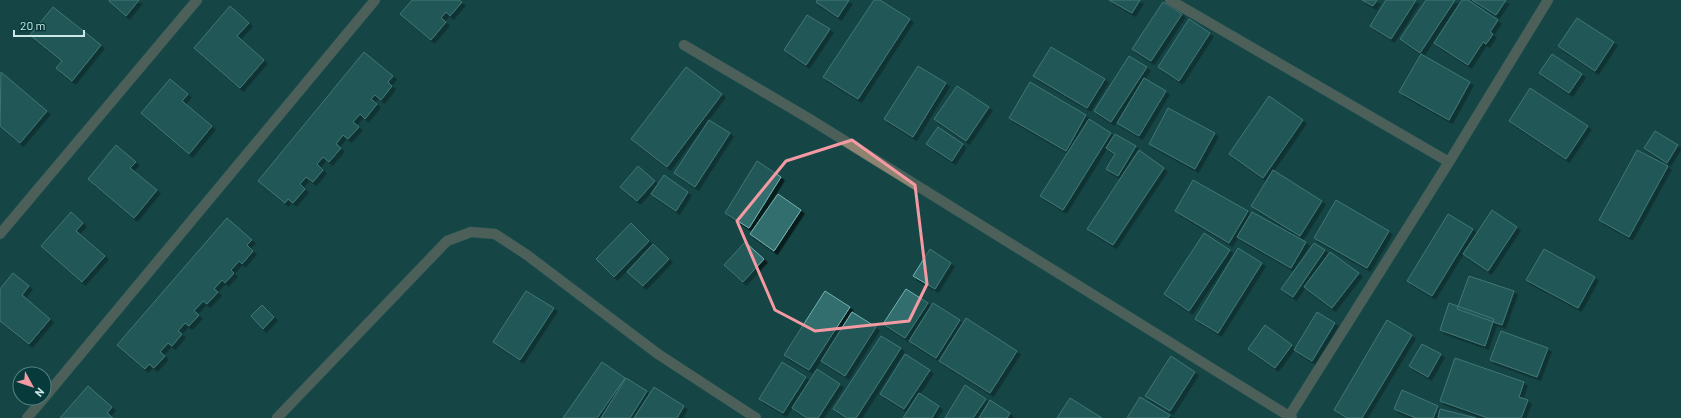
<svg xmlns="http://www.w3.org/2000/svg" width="1681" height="418" font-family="Barlow,sans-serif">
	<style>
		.building { fill: #306e6d; stroke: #74b2b1; filter: url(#shadow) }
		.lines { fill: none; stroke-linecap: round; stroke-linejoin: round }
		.minor-casing { stroke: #366362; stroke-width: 11 }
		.minor { stroke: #8e8271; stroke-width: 10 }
		.marked { fill: none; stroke: #f49aa2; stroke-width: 3; stroke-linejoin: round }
	</style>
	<defs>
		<filter id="shadow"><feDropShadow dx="3.5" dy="3.5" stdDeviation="0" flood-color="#0009"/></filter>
	</defs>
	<rect width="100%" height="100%" fill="#154645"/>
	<path class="building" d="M 109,0 L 139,0 L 126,16 L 109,1 Z
		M 412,0 L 459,0 L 462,2 L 450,16 L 446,12 L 441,18 L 446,22 L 431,40 L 400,14 Z
		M 817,0 L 849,0 L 838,17 L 816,2 Z
		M 874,0 L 880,0 L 910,19 L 858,99 L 823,77 Z
		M 1109,0 L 1140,0 L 1132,13 Z
		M 1362,0 L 1377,0 L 1373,6 Z
		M 1386,0 L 1416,0 L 1391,39 L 1370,26 Z
		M 1426,0 L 1455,0 L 1420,53 L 1400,39 Z
		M 1462,0 L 1468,0 L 1498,20 L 1490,32 L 1493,34 L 1486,44 L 1483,42 L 1468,65 L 1434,43 Z
		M 1472,0 L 1506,0 L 1496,15 Z
		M 1163,2 L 1182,14 L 1151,61 L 1132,49 Z
		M 230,6 L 249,23 L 237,36 L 264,60 L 240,88 L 194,48 Z
		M 53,7 L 101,45 L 72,81 L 56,68 L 62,61 L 30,35 Z
		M 807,15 L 830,29 L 806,65 L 784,50 Z
		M 1577,18 L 1614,42 L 1595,71 L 1558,46 Z
		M 1189,19 L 1210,33 L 1179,81 L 1158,67 Z
		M 1051,47 L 1105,79 L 1087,108 L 1033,76 Z
		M 364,52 L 393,76 L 388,82 L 392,86 L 381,100 L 375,95 L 371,99 L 377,104 L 365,119 L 360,114 L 353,122 L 359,127 L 348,139 L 343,135 L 336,144 L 341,148 L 329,162 L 323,157 L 317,164 L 323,170 L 313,182 L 306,177 L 300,184 L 305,189 L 293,203 L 288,199 L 285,203 L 258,181 Z
		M 1421,54 L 1470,82 L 1449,120 L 1399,92 Z
		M 1552,54 L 1582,74 L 1569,93 L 1539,73 Z
		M 1129,56 L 1147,67 L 1111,122 L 1094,111 Z
		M 918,66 L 946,83 L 913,137 L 884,119 Z
		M 686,67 L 722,94 L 667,167 L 631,139 Z
		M 1,72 L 47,111 L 20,143 L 0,126 Z
		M 1144,78 L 1166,91 L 1139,136 L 1117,123 Z
		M 170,79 L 188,94 L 182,101 L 212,126 L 189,154 L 141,113 Z
		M 1030,82 L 1086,115 L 1066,151 L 1009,118 Z
		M 957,86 L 989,107 L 966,141 L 934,119 Z
		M 1530,88 L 1588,126 L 1566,159 L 1509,121 Z
		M 1269,96 L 1303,120 L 1263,178 L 1229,154 Z
		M 1168,108 L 1215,133 L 1195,169 L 1149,144 Z
		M 1089,119 L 1111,133 L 1063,210 L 1040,196 Z
		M 709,120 L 730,133 L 695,187 L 674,173 Z
		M 938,127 L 963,144 L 952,161 L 926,144 Z
		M 1655,131 L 1678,145 L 1667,163 L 1644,148 Z
		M 1115,134 L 1136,146 L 1118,176 L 1106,169 L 1115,154 L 1106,148 Z
		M 116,145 L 136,162 L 130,168 L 157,190 L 134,218 L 88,179 Z
		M 1139,150 L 1164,168 L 1113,245 L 1087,229 Z
		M 1637,150 L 1668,166 L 1629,237 L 1599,220 Z
		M 757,161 L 781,177 L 749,228 L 725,213 Z
		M 638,166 L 655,181 L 637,201 L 620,187 Z
		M 1273,170 L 1322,201 L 1300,236 L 1251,206 Z
		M 664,175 L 688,192 L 676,211 L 651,194 Z
		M 1193,180 L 1248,211 L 1229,243 L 1175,211 Z
		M 778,194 L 801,210 L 774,251 L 750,234 Z
		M 1336,200 L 1389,231 L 1367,268 L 1314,238 Z
		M 1492,210 L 1517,227 L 1488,271 L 1463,254 Z
		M 71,212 L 83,223 L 76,231 L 105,256 L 82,282 L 41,246 Z
		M 1252,212 L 1306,242 L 1291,268 L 1237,237 Z
		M 1448,214 L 1473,229 L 1432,296 L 1407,281 Z
		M 227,218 L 252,240 L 247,245 L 253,251 L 242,264 L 239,261 L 231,270 L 234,273 L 225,283 L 222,280 L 214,289 L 218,292 L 207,304 L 203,301 L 194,311 L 199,315 L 189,326 L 185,323 L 178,331 L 182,334 L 172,346 L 168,343 L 160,352 L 165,356 L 154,368 L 149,364 L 145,369 L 117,345 Z
		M 631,223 L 649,241 L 614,277 L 596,259 Z
		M 1204,233 L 1230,250 L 1189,311 L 1164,294 Z
		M 745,242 L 764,259 L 743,282 L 724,265 Z
		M 1314,243 L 1325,250 L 1293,297 L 1281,289 Z
		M 653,244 L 669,259 L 643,286 L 627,272 Z
		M 1238,248 L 1262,263 L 1218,333 L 1195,319 Z
		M 930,249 L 951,263 L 935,289 L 913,276 Z
		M 1544,249 L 1595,277 L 1578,308 L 1526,280 Z
		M 1330,252 L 1359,273 L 1332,308 L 1304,287 Z
		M 13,273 L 29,286 L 22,295 L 50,319 L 29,344 L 0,321 L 0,289 Z
		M 1469,276 L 1514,291 L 1502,325 L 1457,309 Z
		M 906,289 L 928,303 L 905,338 L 883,324 Z
		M 526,291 L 554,308 L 520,360 L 493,342 Z
		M 825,291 L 850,307 L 809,370 L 784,355 Z
		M 933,303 L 960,320 L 936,358 L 909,341 Z
		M 1449,303 L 1494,319 L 1485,346 L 1440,330 Z
		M 262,305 L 274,317 L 263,329 L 251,316 Z
		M 852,312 L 876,327 L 845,376 L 821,361 Z
		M 1317,312 L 1335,323 L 1312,361 L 1294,350 Z
		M 966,318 L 1017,351 L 990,393 L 939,361 Z
		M 1387,320 L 1412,335 L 1362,418 L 1347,418 L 1334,410 Z
		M 1265,325 L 1292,345 L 1275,368 L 1248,349 Z
		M 1501,331 L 1548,348 L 1537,377 L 1490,360 Z
		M 881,336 L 901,348 L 856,418 L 847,418 L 833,409 Z
		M 1422,344 L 1441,354 L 1428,377 L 1409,366 Z
		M 905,354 L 930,370 L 904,409 L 880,394 Z
		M 1171,356 L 1195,372 L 1170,411 L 1145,396 Z
		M 1455,358 L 1524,382 L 1519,397 L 1528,400 L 1521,418 L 1488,418 L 1440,401 Z
		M 602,362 L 625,378 L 597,418 L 563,418 Z
		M 782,362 L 806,377 L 783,413 L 759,399 Z
		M 817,369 L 840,384 L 818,418 L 807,418 L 792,408 Z
		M 626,378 L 647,391 L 630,418 L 601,418 Z
		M 965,385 L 986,399 L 973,418 L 945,418 Z
		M 88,386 L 112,407 L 107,413 L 113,418 L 60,418 Z
		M 654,387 L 684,406 L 677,418 L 634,418 Z
		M 1402,390 L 1438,406 L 1433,418 L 1416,418 L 1394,409 Z
		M 919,393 L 939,406 L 932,418 L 903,418 Z
		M 1140,397 L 1170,415 L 1168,418 L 1127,418 Z
		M 1070,398 L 1102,418 L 1057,418 Z
		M 990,400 L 1010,413 L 1007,418 L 979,418 Z
		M 1440,409 L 1476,418 L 1438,418 Z"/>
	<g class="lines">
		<g class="minor-casing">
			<path id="minor" d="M 1170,0 L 1449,162
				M 684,45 L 808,118 L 1292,418
				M 0,234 L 197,0
				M 44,398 L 375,0
				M 27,418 L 44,398
				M 277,418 L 447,241 L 471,232 L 495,234 L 527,255 L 658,354 L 756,418
				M 1288,418 L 1449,162 L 1548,0"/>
		</g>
		<use href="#minor" class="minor"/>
	</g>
	<path d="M0 0H1681V418H0ZM 852,140 L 915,185 L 927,284 L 909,321 L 815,331 L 775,310 L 737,221 L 786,161 Z" fill="#154645" fill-opacity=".55" fill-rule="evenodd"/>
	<path class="marked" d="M 852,140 L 915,185 L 927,284 L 909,321 L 815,331 L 775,310 L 737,221 L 786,161 Z"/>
	<g transform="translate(32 386) rotate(130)"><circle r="19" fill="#073b3b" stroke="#558080"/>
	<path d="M0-3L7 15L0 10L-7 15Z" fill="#f49aa2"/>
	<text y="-6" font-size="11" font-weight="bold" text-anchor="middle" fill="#cae8e7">N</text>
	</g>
	<path d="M14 30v6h70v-6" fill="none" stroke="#cae8e7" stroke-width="2"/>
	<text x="20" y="30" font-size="12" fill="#cae8e7" stroke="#073b3b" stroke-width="3" paint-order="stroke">20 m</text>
</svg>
